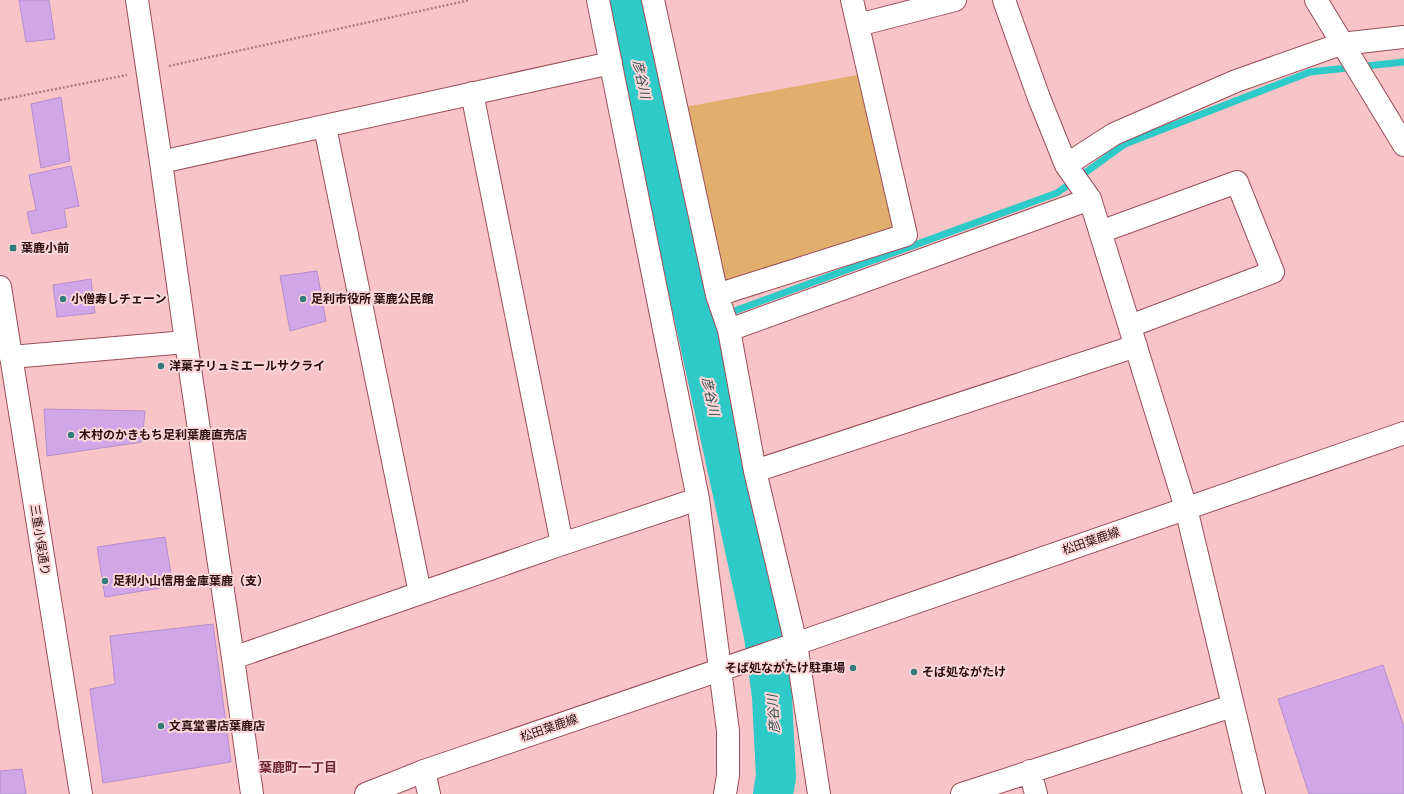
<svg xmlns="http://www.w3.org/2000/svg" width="1404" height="794" font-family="Rubik,'Noto Sans JP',sans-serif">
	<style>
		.green { fill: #e0af6e }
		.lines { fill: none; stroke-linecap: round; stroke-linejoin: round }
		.stream { stroke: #2dcac7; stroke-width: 7 }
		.river { stroke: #2dcac7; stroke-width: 40 }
		.building { fill: #d0a6e7; stroke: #b78ecd }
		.minor-casing { stroke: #994e58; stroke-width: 24 }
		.tertiary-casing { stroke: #994e58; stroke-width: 24 }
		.secondary-casing { stroke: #994e58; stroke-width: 24 }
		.path { stroke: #aa7e82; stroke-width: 2.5; stroke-dasharray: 2 2; stroke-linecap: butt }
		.minor { stroke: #fff; stroke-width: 22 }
		.tertiary { stroke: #fff; stroke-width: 22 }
		.secondary { stroke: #fff; stroke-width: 22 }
		.poi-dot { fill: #337c7a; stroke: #fad6d9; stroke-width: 1.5 }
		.labels { text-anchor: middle; stroke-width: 4; stroke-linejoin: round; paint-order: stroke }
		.poi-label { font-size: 12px; font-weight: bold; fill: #2b0d11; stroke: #fad6d9; text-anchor: start }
		.street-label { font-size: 12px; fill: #2b0d11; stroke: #fad6d9 }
		.water-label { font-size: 13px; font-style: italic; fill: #325150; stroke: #fad6d9 }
		.neighbourhood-label { font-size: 13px; font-weight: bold; fill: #6e2733; stroke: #fad6d9 }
	</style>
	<rect width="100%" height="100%" fill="#f9c4c8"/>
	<path class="green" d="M 862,74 L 899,232 L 722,286 L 685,107 Z"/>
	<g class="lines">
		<path class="stream" d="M 696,325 L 1057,193 L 1125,144 L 1310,72 L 1404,62"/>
		<path class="river" d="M 625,0 L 764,636 L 772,697 L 776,777 L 773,794"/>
	</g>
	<path class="building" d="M 19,0 L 49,0 L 55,39 L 26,42 Z
		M 61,97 L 70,161 L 41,168 L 31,104 Z
		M 71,166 L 79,206 L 64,209 L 67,227 L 32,234 L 27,212 L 36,210 L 29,175 Z
		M 317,271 L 326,321 L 290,331 L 280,276 Z
		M 91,279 L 95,313 L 57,317 L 53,285 Z
		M 44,409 L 145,411 L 142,442 L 47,456 Z
		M 165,537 L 173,586 L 105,597 L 97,547 Z
		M 213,624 L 231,762 L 103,783 L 90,689 L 115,684 L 110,636 Z
		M 1383,665 L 1404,727 L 1404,794 L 1309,794 L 1278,699 Z
		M 22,769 L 26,794 L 0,794 L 0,771 Z"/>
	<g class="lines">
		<g class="minor-casing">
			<path id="minor" d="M 137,0 L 161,162 L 186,342 L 233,658 L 252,794
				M 598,0 L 698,499 L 728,731 L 728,775 L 725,794
				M 653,0 L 717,295 L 729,330 L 755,471 L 796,644 L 819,794
				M 1004,0 L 1039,98 L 1066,165 L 1090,199 L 1186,508 L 1254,794
				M 1316,0 L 1404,145
				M 858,25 L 955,0
				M 472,93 L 562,544
				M 325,127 L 420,593
				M 161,162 L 611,63
				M 1066,165 L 1114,134 L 1236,81 L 1341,44 L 1404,37
				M 1100,232 L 1237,182 L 1273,272 L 1130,326
				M 717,295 L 906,235 L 852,0
				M 729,330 L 1090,199
				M 11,357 L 186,342
				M 755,471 L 1136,346
				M 233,658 L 562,544 L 698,499
				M 424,771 L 429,794
				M 1030,771 L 1036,794
				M 962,794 L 1232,706"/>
		</g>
		<g class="tertiary-casing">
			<path id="tertiary" d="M 0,287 L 81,794"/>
		</g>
		<g class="secondary-casing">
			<path id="secondary" d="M 366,794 L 424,771 L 778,650 L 1404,433"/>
		</g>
		<path class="path" d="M 169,66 L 470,0
			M 0,100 L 127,75"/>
		<use href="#minor" class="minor"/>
		<use href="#tertiary" class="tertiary"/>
		<use href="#secondary" class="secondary"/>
	</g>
	<g class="poi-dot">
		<rect x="9" y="244" width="8" height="8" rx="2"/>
		<circle cx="63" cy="299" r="4"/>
		<circle cx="303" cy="299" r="4"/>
		<circle cx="161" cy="366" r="4"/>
		<circle cx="71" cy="435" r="4"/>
		<circle cx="105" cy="581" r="4"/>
		<circle cx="853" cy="668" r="4"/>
		<circle cx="914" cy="672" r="4"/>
		<circle cx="161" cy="726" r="4"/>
	</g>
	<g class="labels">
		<g class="poi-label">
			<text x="21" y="252">葉鹿小前</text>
			<text x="71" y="303">小僧寿しチェーン</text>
			<text x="311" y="303">足利市役所 葉鹿公民館</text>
			<text x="169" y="370">洋菓子リュミエールサクライ</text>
			<text x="79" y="439">木村のかきもち足利葉鹿直売店</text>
			<text x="113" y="585">足利小山信用金庫葉鹿（支）</text>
			<text x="845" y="672" text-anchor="end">そば処ながたけ駐車場</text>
			<text x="922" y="676">そば処ながたけ</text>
			<text x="169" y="730">文真堂書店葉鹿店</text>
		</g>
		<g class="street-label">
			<text transform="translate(40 540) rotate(81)" y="4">三重小俣通り</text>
			<text transform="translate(1091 541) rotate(-19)" y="4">松田葉鹿線</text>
			<text transform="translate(549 728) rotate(-19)" y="4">松田葉鹿線</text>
		</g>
		<g class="water-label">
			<text transform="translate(642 79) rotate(78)" y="5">彦谷川</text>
			<text transform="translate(711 396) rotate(78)" y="5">彦谷川</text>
			<text transform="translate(773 714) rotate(-94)" y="5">彦谷川</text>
		</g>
		<g class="neighbourhood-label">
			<text x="298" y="772">葉鹿町一丁目</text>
		</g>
	</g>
</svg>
